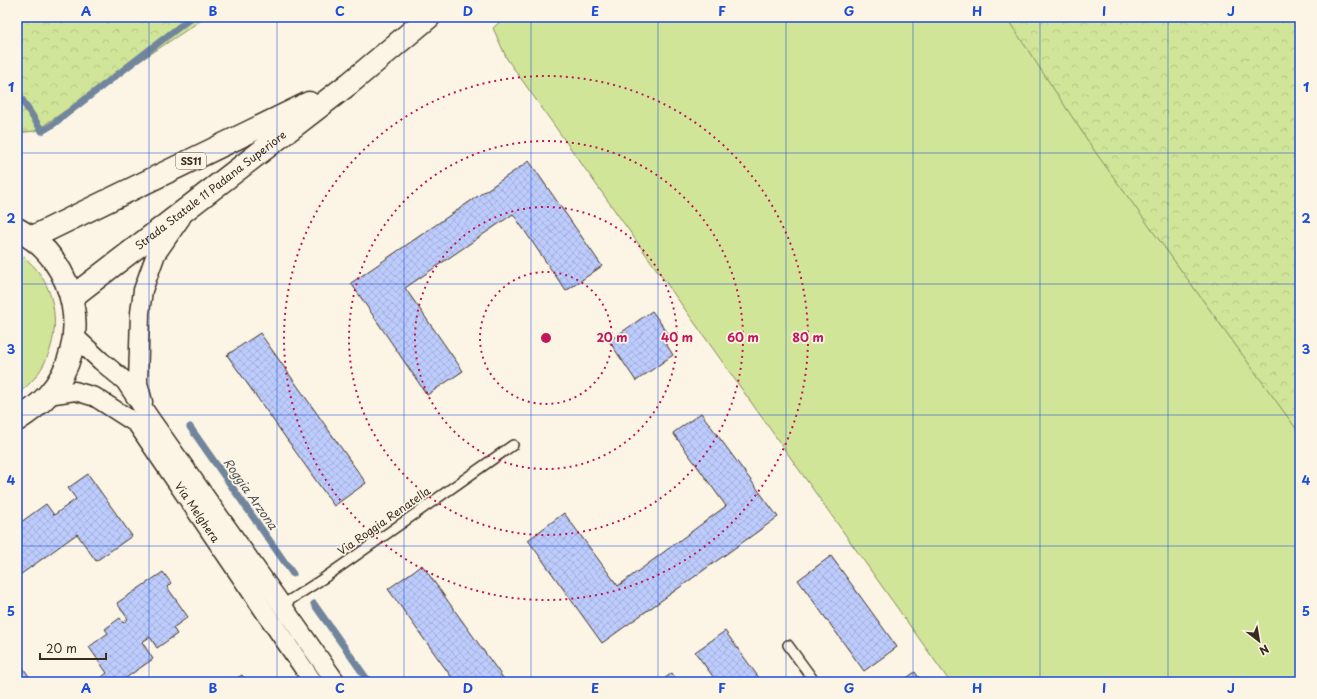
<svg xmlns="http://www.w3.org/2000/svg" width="1317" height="699" font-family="'Playpen Sans',sans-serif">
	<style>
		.green { fill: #d1e599; stroke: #86885c }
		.forest { fill: url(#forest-crowns); stroke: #86885c }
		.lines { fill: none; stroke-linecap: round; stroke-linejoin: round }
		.stream { stroke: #71869c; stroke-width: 7 }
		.building { fill: url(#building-cross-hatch); stroke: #3b2a1e }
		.lane-casing { stroke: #3b2a1e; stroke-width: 12 }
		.street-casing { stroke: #3b2a1e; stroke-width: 21 }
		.primary-casing { stroke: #3b2a1e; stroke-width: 25 }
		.lane { stroke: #fcf5e5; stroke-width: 9 }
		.street { stroke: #fcf5e5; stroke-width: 18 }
		.primary { stroke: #fcf5e5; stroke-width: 22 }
		.grid { fill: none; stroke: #1d4ed8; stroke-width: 1; stroke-opacity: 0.55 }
		.ring { fill: none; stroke: #c2185b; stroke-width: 2; stroke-dasharray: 2 4 }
		.labels { text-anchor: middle; stroke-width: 3.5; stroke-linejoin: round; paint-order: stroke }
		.shield { fill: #fcf5e5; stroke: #75675a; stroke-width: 1 }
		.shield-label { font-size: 10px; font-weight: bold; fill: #3b2a1e }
		.street-label { font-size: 11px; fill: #3b2a1e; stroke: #fcf5e5 }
		.water-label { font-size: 12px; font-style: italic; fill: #56585d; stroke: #fcf5e5 }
		.centre { fill: #c2185b; stroke: #fcf5e5; stroke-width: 2 }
		.ring-label { font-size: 12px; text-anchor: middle; font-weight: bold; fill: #c2185b; stroke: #fcf5e5; stroke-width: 3.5; stroke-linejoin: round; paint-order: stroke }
		.neatline { fill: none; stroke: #1d4ed8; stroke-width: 1.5 }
		.grid-label { font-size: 13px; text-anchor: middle; font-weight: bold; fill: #1d4ed8 }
	</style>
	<defs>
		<pattern id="forest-crowns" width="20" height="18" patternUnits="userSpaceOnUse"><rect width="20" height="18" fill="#d1e599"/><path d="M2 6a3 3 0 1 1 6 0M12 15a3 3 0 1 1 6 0" fill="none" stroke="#b4c583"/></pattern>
		<pattern id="building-cross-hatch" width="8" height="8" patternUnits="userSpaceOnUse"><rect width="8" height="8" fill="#bdccfd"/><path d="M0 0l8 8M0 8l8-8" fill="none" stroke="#a3afd8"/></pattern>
	</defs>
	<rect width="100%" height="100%" fill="#fcf5e5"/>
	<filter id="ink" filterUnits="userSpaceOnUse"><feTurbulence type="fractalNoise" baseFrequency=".025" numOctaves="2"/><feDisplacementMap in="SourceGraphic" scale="8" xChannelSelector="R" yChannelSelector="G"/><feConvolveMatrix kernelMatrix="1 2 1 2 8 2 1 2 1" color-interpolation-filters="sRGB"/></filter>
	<g filter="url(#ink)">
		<path class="green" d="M 505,17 L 1300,17 L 1300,682 L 950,682 L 507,59 L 493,28 Z
			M 17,251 C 24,257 31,263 37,270 C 67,309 57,367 17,394 Z"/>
		<path class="forest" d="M 17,17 L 206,17 L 35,131 L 17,133 Z
			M 1006,17 L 1300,17 L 1300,434 L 1096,153 Z"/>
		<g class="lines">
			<path class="stream" d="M 17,92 L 42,131 L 52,125 L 192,17
				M 190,427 L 293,574
				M 314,604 L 369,682"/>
		</g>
		<path class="building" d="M 529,161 L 602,266 L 566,291 L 513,214 L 405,288 L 463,371 L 427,395 L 351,283 Z
			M 652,311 L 667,332 L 661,336 L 673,355 L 636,381 L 609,341 Z
			M 260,333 L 366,483 L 334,506 L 227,355 Z
			M 701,413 L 778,517 L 602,643 L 528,540 L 564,513 L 618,586 L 726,506 L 673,433 Z
			M 88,474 L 132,536 L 96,561 L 77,534 L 17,577 L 17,525 L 46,504 L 54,515 L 76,499 L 68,488 Z
			M 831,556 L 897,647 L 864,671 L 798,580 Z
			M 422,565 L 506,682 L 455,682 L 388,589 Z
			M 163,572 L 171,583 L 167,587 L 188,617 L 173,628 L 177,634 L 157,648 L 150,637 L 142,642 L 153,659 L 120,682 L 106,682 L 102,677 L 107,673 L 89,647 L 108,633 L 105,629 L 120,618 L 123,623 L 128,619 L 117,603 Z
			M 725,631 L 762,682 L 717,682 L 695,652 Z
			M 17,659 L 33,682 L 17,682 Z
			M 915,672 L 922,682 L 901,682 Z
			M 672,673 L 678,682 L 660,682 Z
			M 242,675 L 247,682 L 231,682 Z"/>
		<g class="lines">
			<g class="lane-casing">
				<path id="lane" d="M 279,607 L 324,578 L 513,445
					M 788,645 L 815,682"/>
			</g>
			<g class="street-casing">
				<g id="street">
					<path d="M 74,336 L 101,361 L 125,381 L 149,417 L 336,682"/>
					<path id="s1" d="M 48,395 L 75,391 L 95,397 L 137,424 L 267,615 L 313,682"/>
					<path d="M 143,402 L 138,383 L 140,313 L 143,290 L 156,254 L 181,218"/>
				</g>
			</g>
			<g class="primary-casing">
				<g id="primary">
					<path d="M 17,229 C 78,260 94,344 48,395 C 39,405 28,413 17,420"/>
					<path d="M 31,238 L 309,103"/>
					<path id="s2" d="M 72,297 L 350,83 L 429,17"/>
				</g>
			</g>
			<use href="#lane" class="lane"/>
			<use href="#street" class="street"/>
			<use href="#primary" class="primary"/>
		</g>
	</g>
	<path class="grid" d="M 149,17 L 149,682M 277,17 L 277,682M 404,17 L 404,682M 531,17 L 531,682M 658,17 L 658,682M 786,17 L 786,682M 913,17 L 913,682M 1040,17 L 1040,682M 1168,17 L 1168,682M 17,153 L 1300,153M 17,284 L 1300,284M 17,415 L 1300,415M 17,546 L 1300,546"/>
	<g class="ring">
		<circle cx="546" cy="338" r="66"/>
		<circle cx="546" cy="338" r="131"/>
		<circle cx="546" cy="338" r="197"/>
		<circle cx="546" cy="338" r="262"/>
	</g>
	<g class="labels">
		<rect class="shield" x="176" y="153" width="30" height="16" rx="3"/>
		<g class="shield-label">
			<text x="191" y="165">SS11</text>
		</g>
		<g class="street-label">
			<text dy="4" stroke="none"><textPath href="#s2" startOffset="175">Strada Statale 11 Padana Superiore</textPath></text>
			<text dy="4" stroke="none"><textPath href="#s1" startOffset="205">Via Melghera</textPath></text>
			<text transform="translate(384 521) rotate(-35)" y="4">Via Roggia Renatella</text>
		</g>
		<g class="water-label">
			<text transform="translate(250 494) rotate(55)" y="4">Roggia Arzona</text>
		</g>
	</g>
	<circle cx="546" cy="338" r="6" class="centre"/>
	<g class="ring-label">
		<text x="612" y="342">20 m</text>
		<text x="677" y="342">40 m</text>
		<text x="743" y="342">60 m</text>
		<text x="808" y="342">80 m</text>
	</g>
	<rect width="1317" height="699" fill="none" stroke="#fcf5e5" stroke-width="44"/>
	<g transform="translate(1259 641) rotate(149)" stroke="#fcf5e5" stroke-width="3" paint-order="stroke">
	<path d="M0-3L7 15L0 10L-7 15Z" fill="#3b2a1e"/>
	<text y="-6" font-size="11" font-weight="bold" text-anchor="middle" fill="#3b2a1e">N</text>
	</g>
	<path d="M40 653v6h66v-6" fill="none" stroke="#3b2a1e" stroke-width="2"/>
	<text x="46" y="653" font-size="12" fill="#3b2a1e" stroke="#fcf5e5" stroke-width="3" paint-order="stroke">20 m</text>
	<rect x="22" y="22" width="1273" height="655" class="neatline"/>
	<g class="grid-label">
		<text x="86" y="16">A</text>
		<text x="213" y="16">B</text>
		<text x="340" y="16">C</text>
		<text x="468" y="16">D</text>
		<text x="595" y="16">E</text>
		<text x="722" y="16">F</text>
		<text x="849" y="16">G</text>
		<text x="977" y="16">H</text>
		<text x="1104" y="16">I</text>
		<text x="1231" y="16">J</text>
		<text x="11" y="92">1</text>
		<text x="1306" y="92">1</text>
		<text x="11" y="223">2</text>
		<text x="1306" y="223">2</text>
		<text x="11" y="354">3</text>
		<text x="1306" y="354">3</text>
		<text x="11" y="485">4</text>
		<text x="1306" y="485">4</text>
		<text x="11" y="616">5</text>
		<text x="1306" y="616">5</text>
		<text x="86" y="693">A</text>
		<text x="213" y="693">B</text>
		<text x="340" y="693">C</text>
		<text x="468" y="693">D</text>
		<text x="595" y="693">E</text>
		<text x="722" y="693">F</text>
		<text x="849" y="693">G</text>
		<text x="977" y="693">H</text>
		<text x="1104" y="693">I</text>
		<text x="1231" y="693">J</text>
	</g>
</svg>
